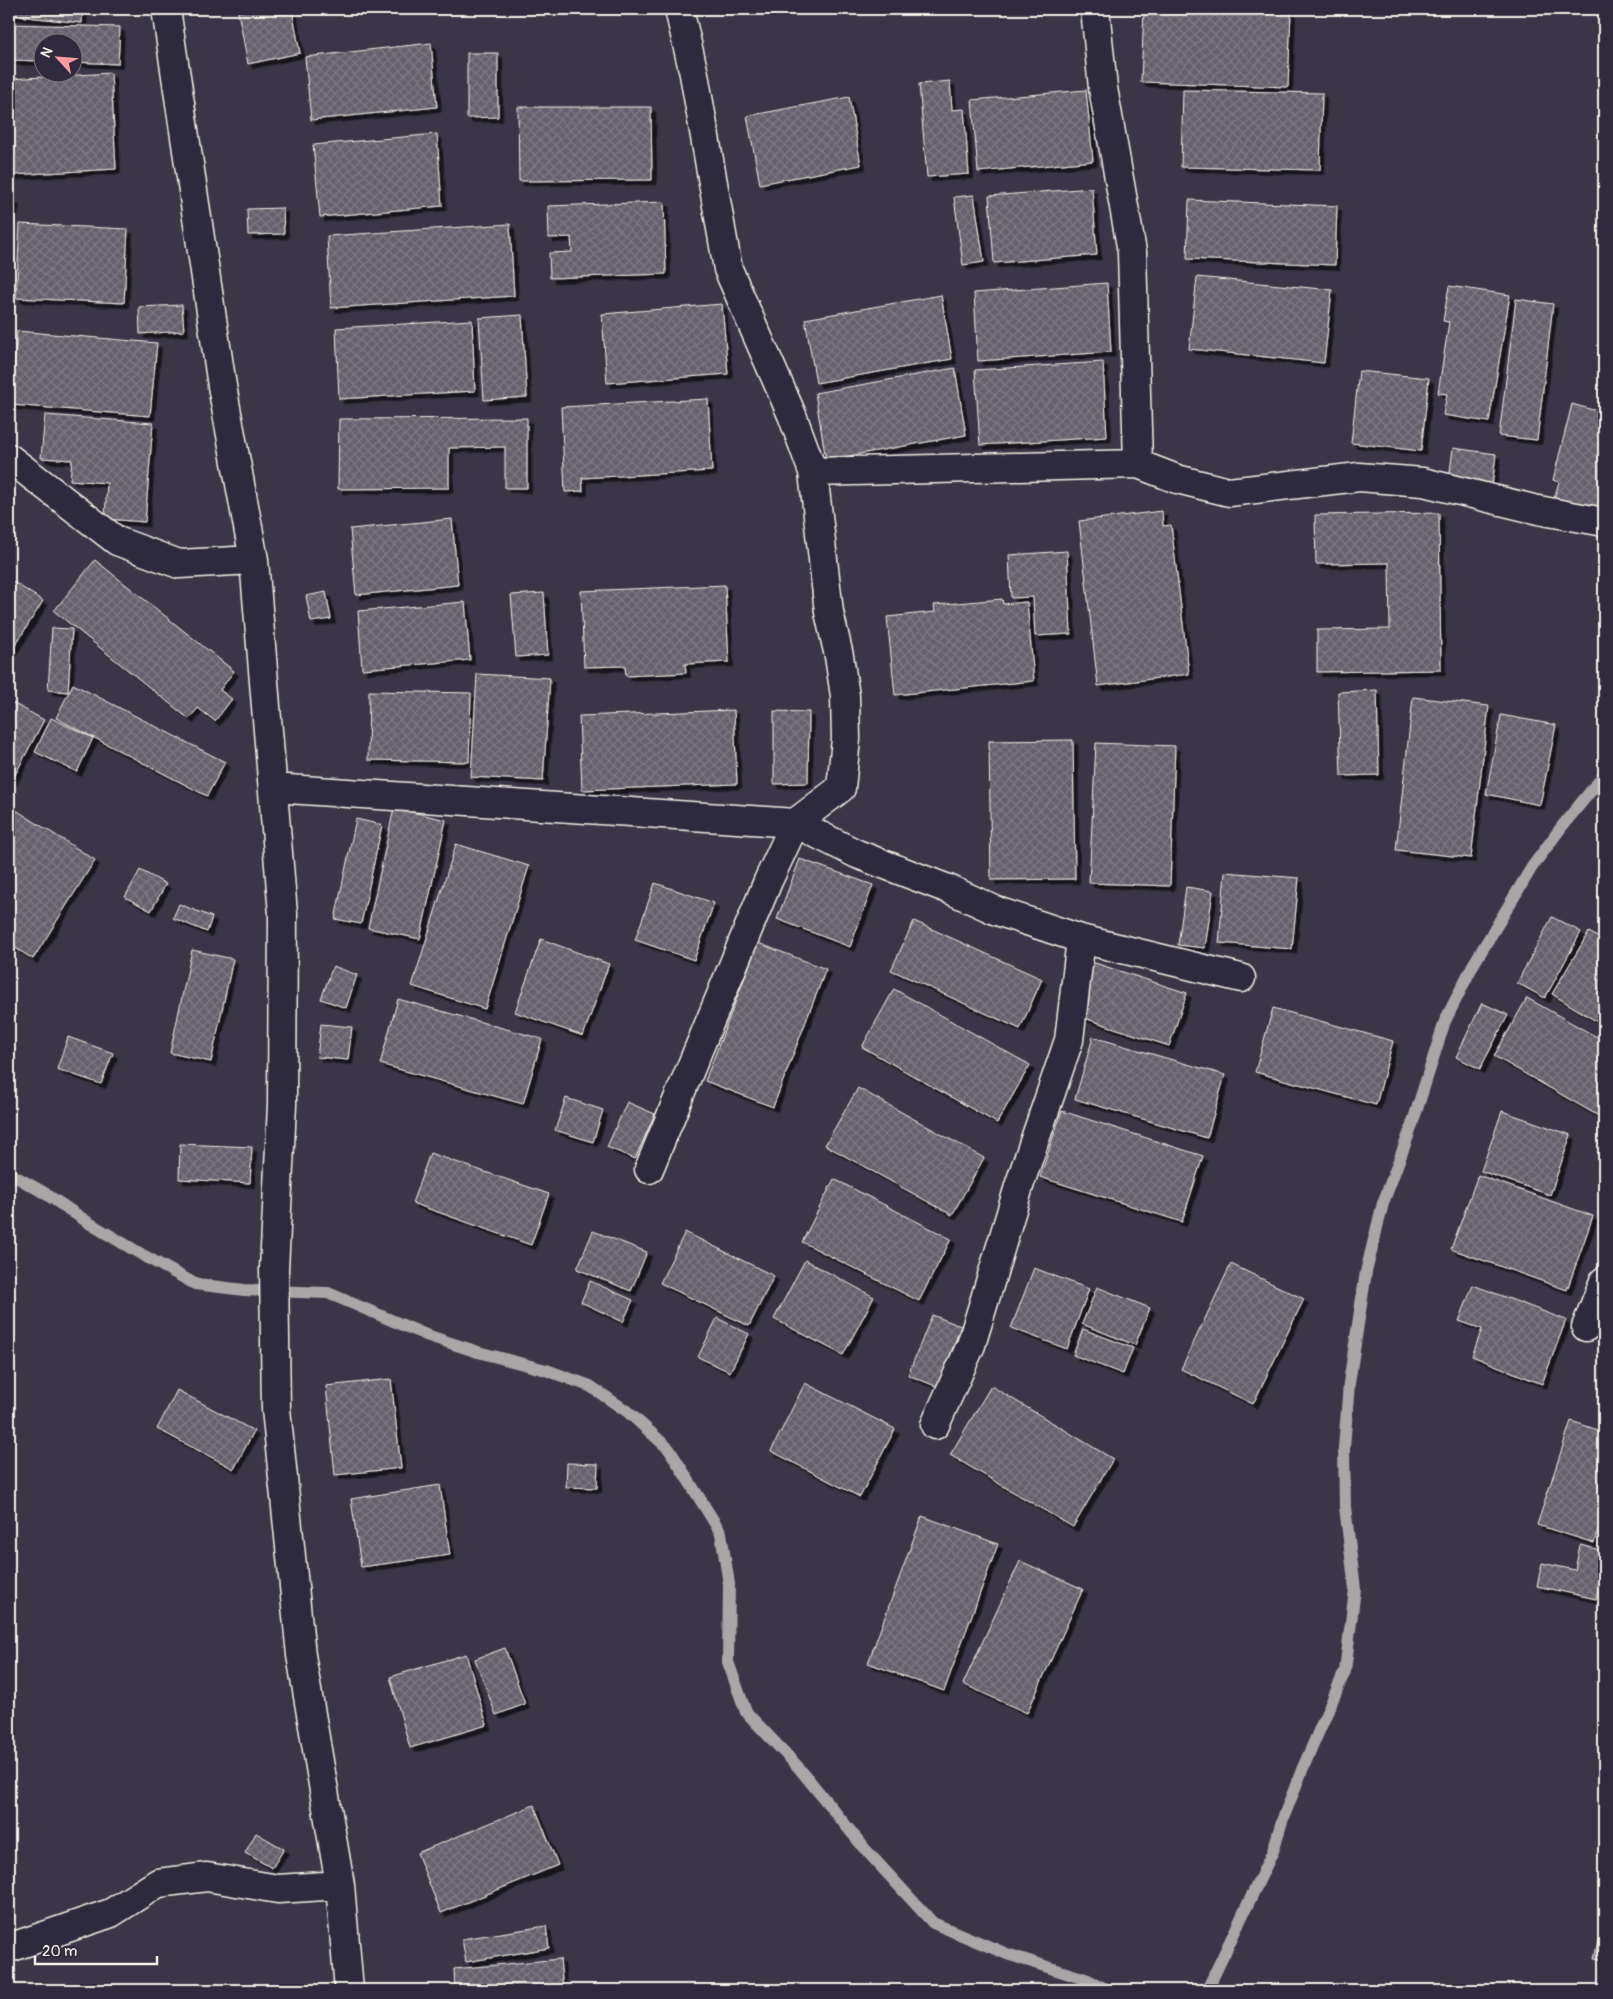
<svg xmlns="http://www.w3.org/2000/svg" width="1613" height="1999" font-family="Pangolin,sans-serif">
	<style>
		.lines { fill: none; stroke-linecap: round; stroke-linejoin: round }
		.stream { stroke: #aaa6a7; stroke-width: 12 }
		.building { fill: url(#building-cross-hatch); stroke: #f4f1e8; filter: url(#shadow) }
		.minor-casing { stroke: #f4f1e8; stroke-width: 31 }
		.minor { stroke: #2f2a3d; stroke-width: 28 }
	</style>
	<defs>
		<pattern id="building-cross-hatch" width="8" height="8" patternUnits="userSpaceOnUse" patternTransform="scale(1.25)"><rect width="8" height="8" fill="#65616c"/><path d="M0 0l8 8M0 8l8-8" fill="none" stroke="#7c7881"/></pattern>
		<filter id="shadow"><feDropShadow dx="4.5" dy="4.5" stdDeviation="0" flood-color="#0009"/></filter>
	</defs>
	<rect width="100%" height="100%" fill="#3b3647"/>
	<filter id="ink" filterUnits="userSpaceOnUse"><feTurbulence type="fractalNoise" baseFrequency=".02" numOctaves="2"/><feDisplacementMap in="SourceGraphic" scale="10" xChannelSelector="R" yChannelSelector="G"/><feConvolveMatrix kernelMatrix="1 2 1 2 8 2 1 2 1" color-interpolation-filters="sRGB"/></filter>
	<g filter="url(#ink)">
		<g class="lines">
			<path class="stream" d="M 9,1173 L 43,1192 L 89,1223 L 141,1254 L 195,1284 L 244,1290 L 328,1293 L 426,1335 L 478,1352 L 546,1370 L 590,1386 L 628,1412 L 669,1449 L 721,1533 L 729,1584 L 728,1662 L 746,1712 L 799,1768 L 865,1849 L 933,1923 L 1007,1954 L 1088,1980 L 1108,1990
				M 1207,1990 L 1273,1851 L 1282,1821 L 1302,1770 L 1345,1671 L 1355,1589 L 1345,1507 L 1344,1448 L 1349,1383 L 1366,1272 L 1383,1203 L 1410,1131 L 1445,1021 L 1473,965 L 1532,867 L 1563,825 L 1604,775"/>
		</g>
		<path class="building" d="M 9,9 L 83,9 L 82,23 L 9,15 Z
			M 252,9 L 292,9 L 300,53 L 248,64 L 238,12 Z
			M 1144,9 L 1291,11 L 1288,87 L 1141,82 Z
			M 9,24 L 120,27 L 118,64 L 72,62 L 72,42 L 42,42 L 42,61 L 9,60 Z
			M 431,43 L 437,107 L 311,120 L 305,57 Z
			M 467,53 L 498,53 L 498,117 L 467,118 Z
			M 111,73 L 116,169 L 12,175 L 9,79 Z
			M 950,81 L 952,110 L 964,109 L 969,174 L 927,177 L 919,84 Z
			M 1086,90 L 1093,161 L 978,172 L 972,100 Z
			M 1183,90 L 1322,93 L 1320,170 L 1181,167 Z
			M 849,97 L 861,165 L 760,184 L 747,116 Z
			M 518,107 L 651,107 L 652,180 L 519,181 Z
			M 437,134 L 442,206 L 320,217 L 313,145 Z
			M 1092,188 L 1097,255 L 994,263 L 989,196 Z
			M 974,195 L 984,262 L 963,265 L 954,197 Z
			M 9,200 L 15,201 L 9,225 Z
			M 1189,200 L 1337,206 L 1335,265 L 1187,259 Z
			M 664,202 L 666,274 L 550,278 L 549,253 L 572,252 L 571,237 L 549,238 L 548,206 Z
			M 283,208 L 284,234 L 248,235 L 247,209 Z
			M 20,224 L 128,229 L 124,303 L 16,298 Z
			M 510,224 L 514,296 L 331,308 L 327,236 Z
			M 1197,277 L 1332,290 L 1324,363 L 1189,349 Z
			M 1107,283 L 1111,352 L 978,361 L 974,293 Z
			M 1449,286 L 1510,295 L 1489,422 L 1443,415 L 1447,394 L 1438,393 L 1449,322 L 1443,321 Z
			M 941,295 L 952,359 L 816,383 L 805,319 Z
			M 1516,299 L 1553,304 L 1537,440 L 1499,436 Z
			M 722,304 L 728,374 L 607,383 L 602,314 Z
			M 182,305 L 184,331 L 140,334 L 139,307 Z
			M 522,315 L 527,397 L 484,400 L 479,318 Z
			M 472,320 L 475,391 L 339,399 L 336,328 Z
			M 17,331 L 157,343 L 150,416 L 11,405 Z
			M 1103,362 L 1107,437 L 980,445 L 975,370 Z
			M 955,368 L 966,435 L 826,460 L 815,393 Z
			M 1359,371 L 1429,378 L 1421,451 L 1351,443 Z
			M 708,399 L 712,471 L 582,478 L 583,491 L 565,492 L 561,407 Z
			M 1572,404 L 1604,413 L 1604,514 L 1553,502 L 1559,482 L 1553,480 Z
			M 45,415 L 153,423 L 145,522 L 105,519 L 107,483 L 70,480 L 72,460 L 41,458 Z
			M 527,418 L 527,488 L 505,488 L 505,447 L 449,448 L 449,488 L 338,489 L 339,419 Z
			M 1453,448 L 1496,454 L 1492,486 L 1449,480 Z
			M 1162,511 L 1163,526 L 1171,525 L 1189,674 L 1098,686 L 1079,521 Z
			M 1439,513 L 1441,670 L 1317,672 L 1317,630 L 1390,629 L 1389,563 L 1316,564 L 1315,515 Z
			M 452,519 L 458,585 L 356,595 L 350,529 Z
			M 1067,551 L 1071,634 L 1035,636 L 1033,597 L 1011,598 L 1009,555 Z
			M 95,560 L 234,671 L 220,690 L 232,699 L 215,721 L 198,708 L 189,719 L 54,611 Z
			M 9,579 L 43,601 L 9,655 Z
			M 725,585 L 729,662 L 685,664 L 686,673 L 626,676 L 625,666 L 584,667 L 581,591 Z
			M 326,592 L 331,619 L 311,622 L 306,596 Z
			M 544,593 L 548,655 L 516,657 L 511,595 Z
			M 1002,599 L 1003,604 L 1027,602 L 1034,681 L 895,695 L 887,617 L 935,612 L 934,605 Z
			M 465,602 L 470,660 L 362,669 L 358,611 Z
			M 52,628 L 72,629 L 68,692 L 48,690 Z
			M 477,674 L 550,678 L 543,781 L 471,777 Z
			M 73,684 L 225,762 L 207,796 L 56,718 Z
			M 1377,690 L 1379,775 L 1341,776 L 1338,692 Z
			M 369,691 L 471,693 L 469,762 L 368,760 Z
			M 1413,697 L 1489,706 L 1471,858 L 1396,850 Z
			M 9,701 L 44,720 L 9,786 Z
			M 734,710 L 737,784 L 582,790 L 579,716 Z
			M 774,711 L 809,712 L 808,783 L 774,784 Z
			M 1501,715 L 1556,725 L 1540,805 L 1486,794 Z
			M 51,718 L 93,738 L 77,772 L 35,752 Z
			M 1073,740 L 1075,879 L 991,880 L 989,741 Z
			M 1096,743 L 1175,746 L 1170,886 L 1089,883 Z
			M 394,808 L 446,820 L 420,939 L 368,928 Z
			M 16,810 L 95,860 L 33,959 L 9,944 L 9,920 L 14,913 L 9,910 L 9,822 Z
			M 356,819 L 382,825 L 361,924 L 335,919 Z
			M 456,844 L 529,866 L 485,1009 L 412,986 Z
			M 800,859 L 873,885 L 850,947 L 777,919 Z
			M 140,870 L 166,884 L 151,911 L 125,897 Z
			M 1225,872 L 1299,878 L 1292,949 L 1219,943 Z
			M 655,883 L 714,903 L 694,960 L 635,940 Z
			M 1186,887 L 1213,891 L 1205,948 L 1178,945 Z
			M 179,904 L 212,917 L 207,932 L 173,918 Z
			M 1552,917 L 1581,932 L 1545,998 L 1517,983 Z
			M 914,921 L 1042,979 L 1020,1029 L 891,970 Z
			M 1589,932 L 1604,941 L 1604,1026 L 1552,994 Z
			M 541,939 L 609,964 L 583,1036 L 515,1012 Z
			M 758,943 L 826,969 L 773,1107 L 705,1081 Z
			M 192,950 L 233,959 L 211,1062 L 170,1053 Z
			M 1092,962 L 1187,993 L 1169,1046 L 1075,1015 Z
			M 333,966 L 357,975 L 346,1008 L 321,999 Z
			M 894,989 L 1030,1065 L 997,1123 L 862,1047 Z
			M 1527,998 L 1604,1041 L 1604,1119 L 1494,1056 Z
			M 398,999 L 542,1039 L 523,1104 L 380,1064 Z
			M 1482,1003 L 1508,1015 L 1480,1069 L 1456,1057 Z
			M 1273,1008 L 1393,1041 L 1376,1105 L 1255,1072 Z
			M 321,1024 L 352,1027 L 348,1060 L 317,1057 Z
			M 68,1037 L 113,1053 L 101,1084 L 57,1069 Z
			M 1093,1037 L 1225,1075 L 1207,1138 L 1075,1099 Z
			M 858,1088 L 984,1158 L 952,1215 L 825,1145 Z
			M 566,1098 L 603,1110 L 593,1142 L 555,1130 Z
			M 627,1102 L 655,1114 L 635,1159 L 607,1147 Z
			M 1062,1111 L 1203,1156 L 1182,1222 L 1040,1177 Z
			M 1502,1111 L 1571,1135 L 1550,1195 L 1481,1171 Z
			M 180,1144 L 252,1147 L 250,1183 L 179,1179 Z
			M 430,1153 L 549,1194 L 531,1245 L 412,1203 Z
			M 1478,1175 L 1593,1216 L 1567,1290 L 1451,1249 Z
			M 834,1179 L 951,1239 L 919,1301 L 802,1242 Z
			M 593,1231 L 647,1252 L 631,1291 L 577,1269 Z
			M 685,1232 L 774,1276 L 749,1326 L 660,1283 Z
			M 805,1260 L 874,1297 L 843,1355 L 774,1319 Z
			M 1231,1264 L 1304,1299 L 1253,1404 L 1181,1369 Z
			M 1034,1268 L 1089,1289 L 1067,1349 L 1011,1328 Z
			M 590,1281 L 633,1300 L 623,1322 L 581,1302 Z
			M 1473,1285 L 1566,1320 L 1542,1384 L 1472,1356 L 1482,1329 L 1459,1321 Z
			M 1097,1287 L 1150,1308 L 1135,1345 L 1082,1324 Z
			M 932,1315 L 961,1326 L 938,1387 L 908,1375 Z
			M 717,1318 L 749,1334 L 730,1372 L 698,1357 Z
			M 1083,1329 L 1133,1348 L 1123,1374 L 1073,1355 Z
			M 391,1379 L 401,1468 L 335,1475 L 326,1386 Z
			M 805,1383 L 895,1429 L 860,1497 L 771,1451 Z
			M 991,1386 L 1113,1459 L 1073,1527 L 950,1455 Z
			M 177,1390 L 254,1431 L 234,1469 L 157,1429 Z
			M 1571,1421 L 1604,1432 L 1604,1510 L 1594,1543 L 1537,1525 Z
			M 567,1463 L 598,1464 L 597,1488 L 566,1487 Z
			M 440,1485 L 450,1555 L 361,1567 L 351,1499 Z
			M 922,1516 L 998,1544 L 944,1691 L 868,1663 Z
			M 1580,1545 L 1604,1551 L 1604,1563 L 1596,1599 L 1537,1586 L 1542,1563 L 1575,1570 Z
			M 1020,1561 L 1083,1589 L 1027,1713 L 963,1684 Z
			M 505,1648 L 525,1704 L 496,1715 L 475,1659 Z
			M 466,1654 L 487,1725 L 410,1748 L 390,1677 Z
			M 534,1805 L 558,1865 L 441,1913 L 417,1853 Z
			M 256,1833 L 284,1849 L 272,1868 L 245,1853 Z
			M 1604,1917 L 1604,1960 L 1594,1958 Z
			M 546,1926 L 549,1948 L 466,1962 L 462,1939 Z
			M 560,1959 L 563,1990 L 455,1990 L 454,1969 Z"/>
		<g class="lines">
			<g class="minor-casing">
				<path id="minor" d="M 166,9 L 222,386 L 254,560 L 283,914 L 282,1105 L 274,1269 L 276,1409 L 301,1655 L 340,1885 L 349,1990
					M 1095,9 L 1103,88 L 1132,252 L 1138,464
					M 9,458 L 117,541 L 179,564 L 254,560
					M 813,472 L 1138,464 L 1177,479 L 1229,492 L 1359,477 L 1423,482 L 1538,510 L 1604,522
					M 273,788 L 795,823 L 857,854 L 951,890 L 997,911 L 1081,939 L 1241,978
					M 649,1169 L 768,881 L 795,823 L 841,788 L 846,739 L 845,696 L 839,656 L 829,612 L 813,472 L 792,415 L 728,269 L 694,74 L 679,9
					M 1586,1327 L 1604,1281
					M 935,1425 L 971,1345 L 1020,1183 L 1069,1040 L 1081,939
					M 9,1948 L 111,1913 L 158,1883 L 207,1877 L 278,1889 L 340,1885"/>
			</g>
			<use href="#minor" class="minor"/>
		</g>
	</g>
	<rect width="1613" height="1999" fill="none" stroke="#2f2a3d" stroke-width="30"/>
	<rect x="15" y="15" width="1583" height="1969" fill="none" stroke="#f4f1e8" stroke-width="2" filter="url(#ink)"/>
	<g transform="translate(58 58) rotate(296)"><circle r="24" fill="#2f2a3d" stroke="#7e7a81"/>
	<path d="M0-4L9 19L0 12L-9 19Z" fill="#ff9aa2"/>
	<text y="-8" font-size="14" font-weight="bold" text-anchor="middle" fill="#f4f1e8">N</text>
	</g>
	<path d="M35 1956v8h122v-8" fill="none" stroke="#f4f1e8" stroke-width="2.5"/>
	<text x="42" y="1956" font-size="15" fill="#f4f1e8" stroke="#2f2a3d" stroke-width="4" paint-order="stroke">20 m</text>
</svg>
